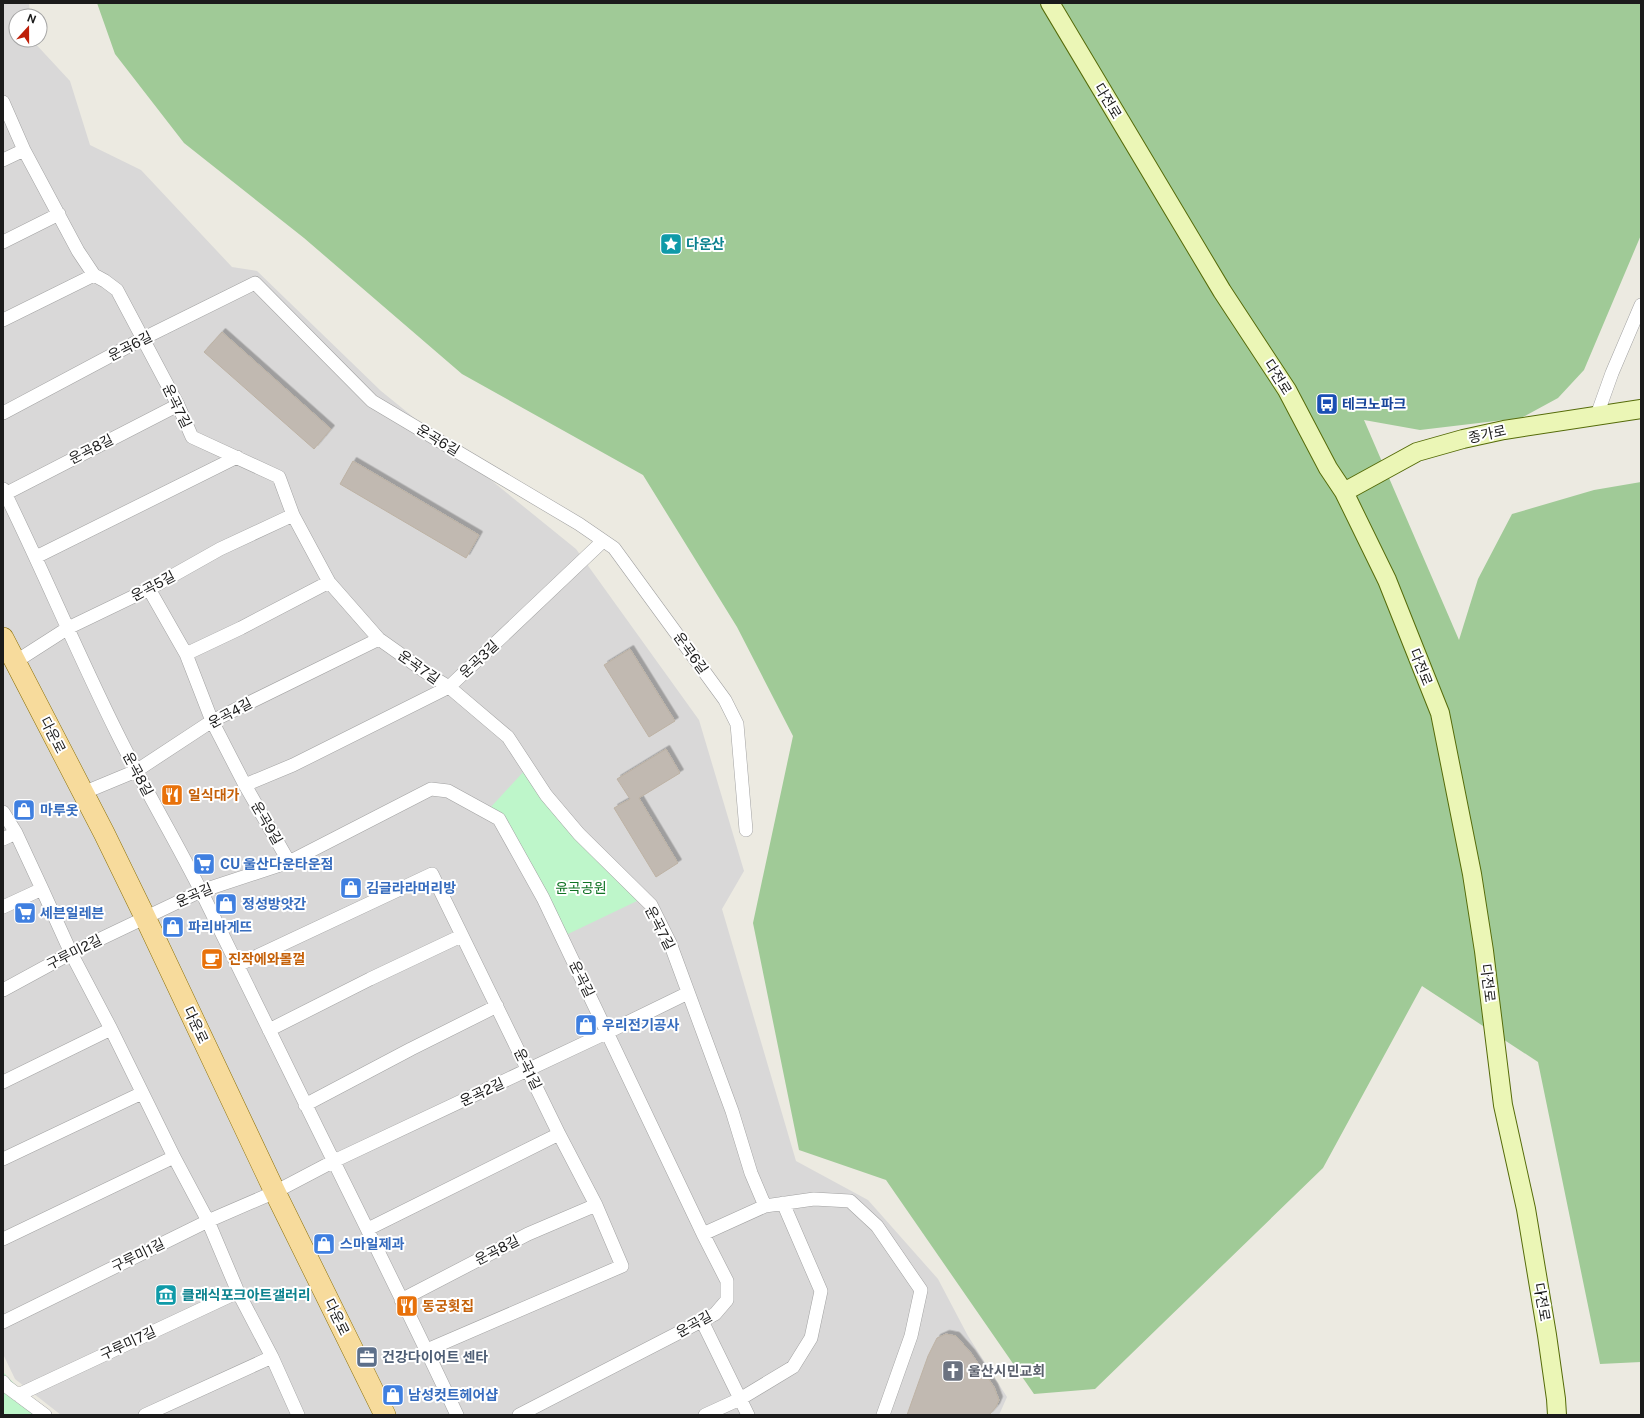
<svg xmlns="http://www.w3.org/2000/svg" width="1644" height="1418" font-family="'Public Sans','Noto Sans KR',sans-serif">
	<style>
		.residential { fill: #d9d8d8 }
		.forest { fill: #a0ca97 }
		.park { fill: #bef6ca }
		.building { fill: #c1b9b1; stroke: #bdb2a4; filter: url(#shadow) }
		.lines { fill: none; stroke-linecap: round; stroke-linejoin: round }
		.street-casing { stroke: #a2a2a2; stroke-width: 14 }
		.secondary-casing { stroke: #556b09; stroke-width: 20 }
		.primary-casing { stroke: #8c7006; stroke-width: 22 }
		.street { stroke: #fff; stroke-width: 13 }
		.secondary { stroke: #ebf6b6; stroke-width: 18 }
		.primary { stroke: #f7db9c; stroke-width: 21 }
		.labels { text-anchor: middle; stroke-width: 4; stroke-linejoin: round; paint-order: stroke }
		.street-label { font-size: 14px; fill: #1b1b1b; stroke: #fff }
		.culture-label { font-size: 14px; font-weight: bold; fill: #0d838f; stroke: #fff; text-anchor: start }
		.transit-label { font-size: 14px; font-weight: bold; fill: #164399; stroke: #fff; text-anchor: start }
		.food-label { font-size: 14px; font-weight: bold; fill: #c56008; stroke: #fff; text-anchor: start }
		.shop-label { font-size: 14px; font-weight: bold; fill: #366cbe; stroke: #fff; text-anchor: start }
		.park-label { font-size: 14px; fill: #107324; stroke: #fff }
		.service-label { font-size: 14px; font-weight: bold; fill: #4e5e75; stroke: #fff; text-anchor: start }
		.worship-label { font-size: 14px; font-weight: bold; fill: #5b616d; stroke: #fff; text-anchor: start }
	</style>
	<defs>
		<filter id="shadow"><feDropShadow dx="3.5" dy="-3.5" stdDeviation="0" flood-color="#0004"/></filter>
	</defs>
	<rect width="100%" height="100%" fill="#eceae1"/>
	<path class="residential" d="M 3,3 L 29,3 L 30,16 L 16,16 L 16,40 L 32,40 L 70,81 L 90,145 L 141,170 L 232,267 L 257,271 L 381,391 L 576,549 L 699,720 L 744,871 L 722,909 L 796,1161 L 868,1200 L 938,1279 L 968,1336 L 1007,1397 L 999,1415 L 61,1415 L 15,1379 L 3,1354 Z"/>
	<path class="forest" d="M 97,3 L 1641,3 L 1641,235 L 1584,370 L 1558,398 L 1521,418 L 1420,430 L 1364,420 L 1459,640 L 1478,579 L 1512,514 L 1594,490 L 1641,482 L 1641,1362 L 1600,1364 L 1538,1062 L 1422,986 L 1323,1168 L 1095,1389 L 1034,1394 L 886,1180 L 799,1150 L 753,923 L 793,736 L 737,627 L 643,475 L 462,374 L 304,238 L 184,143 L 115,54 Z"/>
	<path class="park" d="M 526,769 L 639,900 L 566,935 L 490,808 Z
		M 3,1372 L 45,1415 L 3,1415 Z"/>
	<path class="building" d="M 222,332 L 331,429 L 314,449 L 204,352 Z
		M 353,461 L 479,535 L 466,558 L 340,484 Z
		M 630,649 L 675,721 L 649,737 L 604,665 Z
		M 666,749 L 680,773 L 639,798 L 678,863 L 656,877 L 614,808 L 630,799 L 617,779 Z
		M 946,1334 L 956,1336 L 971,1353 L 994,1387 L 999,1400 L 996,1407 L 989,1415 L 907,1415 L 928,1356 L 937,1338 Z"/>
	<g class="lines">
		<g class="street-casing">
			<path id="street" d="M 3,102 L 24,150 L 78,251 L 94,275 L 105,281 L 117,290 L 178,405 L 192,437 L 279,477 L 293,515 L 329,582 L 379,639 L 434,678 L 449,687 L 508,737 L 546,795 L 579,834 L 651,905 L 670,943 L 732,1111 L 751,1173 L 765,1206 L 703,1234
				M 3,160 L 24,150
				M 3,242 L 59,214
				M 3,320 L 94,275
				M 3,413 L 142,339 L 255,283 L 372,401 L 579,524 L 614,548 L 725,700 L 737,724 L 746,830
				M 1597,415 L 1612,373 L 1641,305
				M 3,489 C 43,570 77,653 117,733 C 144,788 175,839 202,893 C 237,963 270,1033 305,1103 C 356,1207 408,1310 457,1415
				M 3,495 L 178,405
				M 36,557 L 237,457
				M 149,589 L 186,654 L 212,721 L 245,785 L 289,862
				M 186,654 L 241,628 L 329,582
				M 15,662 L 68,628 L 149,589 L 220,549 L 293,515
				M 245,785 L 293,765 L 449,687 L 603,541
				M 83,793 L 136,771 L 212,721 L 379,639
				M 3,812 L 16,833 L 42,889 L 71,953 L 111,1029 L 174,1157 L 208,1221 L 238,1292 L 272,1357 L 298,1415
				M 3,839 L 16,833
				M 3,907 L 42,889
				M 238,965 L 432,874 L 559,1134 L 596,1205 L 622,1266 L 427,1350
				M 3,990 L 71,953 L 201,891 L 289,862 L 431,789 L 448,791 L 499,819 L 543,898 L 703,1234 L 727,1281 L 727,1300 L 715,1314 L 519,1415
				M 269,1030 L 370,979 L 461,936
				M 3,1082 L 111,1029
				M 305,1105 L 411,1049 L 497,1006
				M 3,1159 L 142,1093
				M 765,1206 L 814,1199 L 850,1201 L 877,1226 L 921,1290 L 911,1336 L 883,1415
				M 368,1229 L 559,1134
				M 3,1239 L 174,1157
				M 401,1300 L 528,1234 L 596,1205
				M 702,1321 L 748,1415
				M 3,1322 L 208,1221 L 275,1192 L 334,1161 L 608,1032 L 688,993
				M 3,1382 L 6,1386 L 45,1415
				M 18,1395 L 238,1292
				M 145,1415 L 272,1357
				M 705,1415 L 740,1399 L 793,1367 L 811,1338 L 821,1291 L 783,1203"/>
		</g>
		<g class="secondary-casing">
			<path id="secondary" d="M 1050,3 L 1222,291 L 1287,390 L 1328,468 L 1344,492 L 1387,580 L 1440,713 L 1472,874 L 1484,951 L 1503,1105 L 1526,1209 L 1547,1335 L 1556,1399 L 1557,1415
				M 1344,492 L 1417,452 L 1463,439 L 1504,430 L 1641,409"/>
		</g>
		<g class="primary-casing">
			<path id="primary" d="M 3,638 L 104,833 L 145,917 L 275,1192 L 385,1415"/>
		</g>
		<use href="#street" class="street"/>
		<use href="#secondary" class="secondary"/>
		<use href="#primary" class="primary"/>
	</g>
	<defs>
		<g id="sight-square" transform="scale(1.15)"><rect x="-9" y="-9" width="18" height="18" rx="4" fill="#0f9aa8" stroke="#fff"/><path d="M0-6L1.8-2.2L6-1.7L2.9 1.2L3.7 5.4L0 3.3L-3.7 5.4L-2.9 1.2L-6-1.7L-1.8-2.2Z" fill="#fff"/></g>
		<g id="bus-square" transform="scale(1.15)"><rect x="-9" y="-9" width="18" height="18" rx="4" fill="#1a4fb4" stroke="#fff"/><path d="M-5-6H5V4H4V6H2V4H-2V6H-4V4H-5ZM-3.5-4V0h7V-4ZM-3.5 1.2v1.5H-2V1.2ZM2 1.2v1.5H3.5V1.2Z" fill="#fff"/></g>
		<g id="restaurant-square" transform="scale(1.15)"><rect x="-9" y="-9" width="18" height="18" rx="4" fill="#e8710a" stroke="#fff"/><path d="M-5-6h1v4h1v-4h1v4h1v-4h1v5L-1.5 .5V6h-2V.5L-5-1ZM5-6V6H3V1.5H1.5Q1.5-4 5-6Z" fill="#fff"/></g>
		<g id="shop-square" transform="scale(1.15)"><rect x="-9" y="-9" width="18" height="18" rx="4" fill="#3f7fe0" stroke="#fff"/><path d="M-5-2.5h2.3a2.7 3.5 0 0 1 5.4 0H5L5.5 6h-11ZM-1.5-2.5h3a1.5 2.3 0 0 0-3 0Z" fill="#fff"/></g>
		<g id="supermarket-square" transform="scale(1.15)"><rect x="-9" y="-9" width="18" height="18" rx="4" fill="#3f7fe0" stroke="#fff"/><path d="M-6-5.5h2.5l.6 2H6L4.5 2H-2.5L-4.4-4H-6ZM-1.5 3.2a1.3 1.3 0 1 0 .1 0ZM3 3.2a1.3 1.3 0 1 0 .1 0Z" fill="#fff"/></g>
		<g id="cafe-square" transform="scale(1.15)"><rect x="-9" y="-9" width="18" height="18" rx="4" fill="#e8710a" stroke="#fff"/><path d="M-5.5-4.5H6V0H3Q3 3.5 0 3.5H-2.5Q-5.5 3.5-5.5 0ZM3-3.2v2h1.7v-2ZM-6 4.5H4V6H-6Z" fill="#fff"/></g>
		<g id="museum-square" transform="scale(1.15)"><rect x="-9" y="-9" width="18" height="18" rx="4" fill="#0f9aa8" stroke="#fff"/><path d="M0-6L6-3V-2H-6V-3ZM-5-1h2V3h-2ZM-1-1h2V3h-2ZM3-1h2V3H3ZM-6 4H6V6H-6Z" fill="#fff"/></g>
		<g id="office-square" transform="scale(1.15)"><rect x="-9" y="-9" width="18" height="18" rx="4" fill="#5c6f8a" stroke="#fff"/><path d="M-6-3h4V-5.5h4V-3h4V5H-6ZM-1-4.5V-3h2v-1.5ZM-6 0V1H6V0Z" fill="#fff"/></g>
		<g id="church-square" transform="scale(1.15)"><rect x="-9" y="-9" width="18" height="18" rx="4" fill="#6b7280" stroke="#fff"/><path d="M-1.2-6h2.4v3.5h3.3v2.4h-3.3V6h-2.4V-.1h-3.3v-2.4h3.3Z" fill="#fff"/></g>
	</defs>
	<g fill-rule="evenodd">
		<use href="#sight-square" x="671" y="244"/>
		<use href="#bus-square" x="1327" y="404"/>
		<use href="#restaurant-square" x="172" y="795"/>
		<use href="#shop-square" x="24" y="810"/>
		<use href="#supermarket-square" x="204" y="864"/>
		<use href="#shop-square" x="351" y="888"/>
		<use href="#shop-square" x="226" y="904"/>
		<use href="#supermarket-square" x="25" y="913"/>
		<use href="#shop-square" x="173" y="927"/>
		<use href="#cafe-square" x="212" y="959"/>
		<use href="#shop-square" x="586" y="1025"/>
		<use href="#shop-square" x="324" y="1244"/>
		<use href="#museum-square" x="166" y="1295"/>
		<use href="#restaurant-square" x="407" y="1306"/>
		<use href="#office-square" x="367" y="1357"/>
		<use href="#church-square" x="953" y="1371"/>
		<use href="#shop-square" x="393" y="1395"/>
	</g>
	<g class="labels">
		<g class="street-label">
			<text transform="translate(1108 101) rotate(59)" y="5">다전로</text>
			<text transform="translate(130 346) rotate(-27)" y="5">운곡6길</text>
			<text transform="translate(1278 377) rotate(58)" y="5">다전로</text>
			<text transform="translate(177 406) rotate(64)" y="5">운곡7길</text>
			<text transform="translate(1487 434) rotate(-12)" y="5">종가로</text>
			<text transform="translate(438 440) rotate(31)" y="5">운곡6길</text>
			<text transform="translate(91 449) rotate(-27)" y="5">운곡8길</text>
			<text transform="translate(153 586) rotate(-28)" y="5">운곡5길</text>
			<text transform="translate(691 653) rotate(54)" y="5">운곡6길</text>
			<text transform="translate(479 659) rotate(-43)" y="5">운곡3길</text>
			<text transform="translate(419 667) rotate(35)" y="5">운곡7길</text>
			<text transform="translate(1421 667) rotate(68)" y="5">다전로</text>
			<text transform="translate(230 713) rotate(-28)" y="5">운곡4길</text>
			<text transform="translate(53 735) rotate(63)" y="5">다운로</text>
			<text transform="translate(138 774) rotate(62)" y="5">운곡8길</text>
			<text transform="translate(267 823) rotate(60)" y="5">운곡9길</text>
			<text transform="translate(194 895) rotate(-23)" y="5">운곡길</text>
			<text transform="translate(660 928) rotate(63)" y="5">운곡7길</text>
			<text transform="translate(74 952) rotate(-27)" y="5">구루미2길</text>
			<text transform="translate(582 979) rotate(64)" y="5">운곡길</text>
			<text transform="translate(1488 983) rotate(83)" y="5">다전로</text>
			<text transform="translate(196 1025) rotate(65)" y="5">다운로</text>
			<text transform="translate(528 1069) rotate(64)" y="5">운곡1길</text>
			<text transform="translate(482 1092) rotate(-25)" y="5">운곡2길</text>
			<text transform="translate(497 1250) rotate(-27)" y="5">운곡8길</text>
			<text transform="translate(138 1255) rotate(-26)" y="5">구루미1길</text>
			<text transform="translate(1542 1302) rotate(80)" y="5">다전로</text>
			<text transform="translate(337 1317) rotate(64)" y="5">다운로</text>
			<text transform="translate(694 1324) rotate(-29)" y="5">운곡길</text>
			<text transform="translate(128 1343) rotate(-25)" y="5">구루미7길</text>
		</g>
		<g class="culture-label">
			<text x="686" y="249">다운산</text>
			<text x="182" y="1300">클래식포크아트갤러리</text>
		</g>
		<g class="transit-label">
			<text x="1342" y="409">테크노파크</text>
		</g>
		<g class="food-label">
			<text x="188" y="800">일식대가</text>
			<text x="228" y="964">진작에와볼껄</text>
			<text x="422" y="1311">동궁횟집</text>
		</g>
		<g class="shop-label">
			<text x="40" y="815">마루옷</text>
			<text x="220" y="869">CU 울산다운타운점</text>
			<text x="366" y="893">김글라라머리방</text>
			<text x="242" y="909">정성방앗간</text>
			<text x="40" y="918">세븐일레븐</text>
			<text x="188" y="932">파리바게뜨</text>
			<text x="602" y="1030">우리전기공사</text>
			<text x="340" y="1249">스마일제과</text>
			<text x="408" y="1400">남성컷트헤어샵</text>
		</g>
		<g class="park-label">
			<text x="581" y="893">윤곡공원</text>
		</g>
		<g class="service-label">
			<text x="382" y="1362">건강다이어트 센타</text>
		</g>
		<g class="worship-label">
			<text x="968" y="1376">울산시민교회</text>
		</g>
	</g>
	<rect width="1644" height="1418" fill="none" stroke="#1b1b1b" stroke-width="8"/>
	<g transform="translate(28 28) rotate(21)"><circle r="19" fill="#ffffff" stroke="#a4a4a4"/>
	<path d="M0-3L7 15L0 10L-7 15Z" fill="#be1f09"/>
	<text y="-6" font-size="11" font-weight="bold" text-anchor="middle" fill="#1b1b1b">N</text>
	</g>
</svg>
